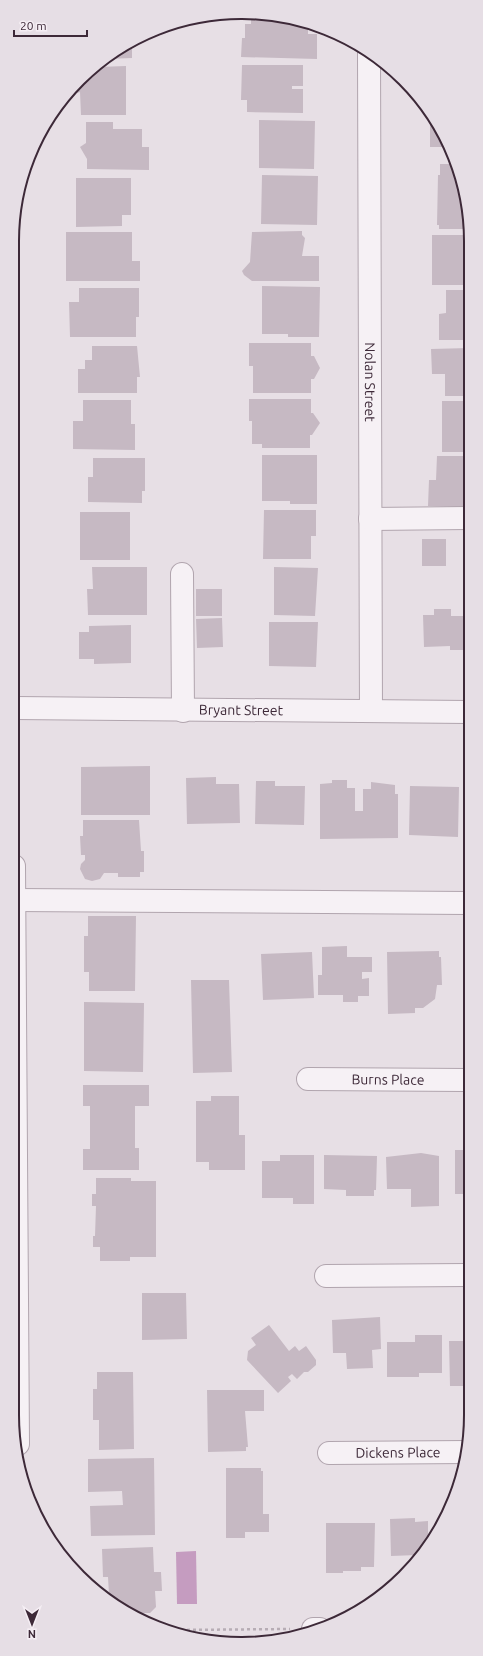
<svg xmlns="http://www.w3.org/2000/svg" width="483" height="1656" font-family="Ubuntu,sans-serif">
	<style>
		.water { fill: #c59cc0 }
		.building { fill: #c6b9c3 }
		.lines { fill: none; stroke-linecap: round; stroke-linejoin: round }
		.minor-casing { stroke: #b1a5ae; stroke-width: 24 }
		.path { stroke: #b7adb5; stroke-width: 2.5; stroke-dasharray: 3 3; stroke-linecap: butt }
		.minor { stroke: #f6f1f5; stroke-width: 22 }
		.labels { text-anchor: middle; stroke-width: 3; stroke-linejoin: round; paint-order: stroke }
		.street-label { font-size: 14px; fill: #3d2938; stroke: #f5eef4 }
		.rim { fill: none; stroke: #3d2938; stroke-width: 2 }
	</style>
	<rect width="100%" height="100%" fill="#e7dfe5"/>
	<path class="water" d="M 196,1551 L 197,1604 L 177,1604 L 176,1552 Z"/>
	<path class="building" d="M 251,16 L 286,16 L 300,22 L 300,27 L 308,28 L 308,34 L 317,34 L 317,59 L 241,57 L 242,38 L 245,38 L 245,24 L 251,24 Z
		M 132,43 L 132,58 L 106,59 L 114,51 Z
		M 242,65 L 303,65 L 303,86 L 292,86 L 292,89 L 303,89 L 303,113 L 247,112 L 247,100 L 241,100 Z
		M 126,66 L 126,115 L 81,115 L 80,92 L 77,93 L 77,88 L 98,67 Z
		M 430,114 L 447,140 L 449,147 L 430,147 Z
		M 259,120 L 315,121 L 314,169 L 259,168 Z
		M 86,122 L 113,122 L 113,129 L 142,129 L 142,147 L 149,147 L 149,170 L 87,169 L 87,159 L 80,147 L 86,143 Z
		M 440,164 L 455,164 L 469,212 L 469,229 L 439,229 L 439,225 L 437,225 L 438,175 L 440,175 Z
		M 262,175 L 318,176 L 317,225 L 261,224 Z
		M 76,178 L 131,178 L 131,215 L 122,215 L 122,226 L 76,227 Z
		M 302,231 L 302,235 L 305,238 L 302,256 L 319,256 L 319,281 L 252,281 L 244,275 L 242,271 L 250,262 L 252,232 Z
		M 66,232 L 132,232 L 132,261 L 140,261 L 140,281 L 66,281 Z
		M 432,235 L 469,235 L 469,285 L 432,285 Z
		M 262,286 L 320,287 L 319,337 L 288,337 L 288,334 L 262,334 Z
		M 79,288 L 139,288 L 139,317 L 136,317 L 136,337 L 70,337 L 69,302 L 79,302 Z
		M 446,290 L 469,290 L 469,340 L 439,340 L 439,314 L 446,313 Z
		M 249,343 L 311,343 L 311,356 L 314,356 L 320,368 L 314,379 L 311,379 L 311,393 L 253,393 L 253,366 L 249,366 Z
		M 92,346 L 137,346 L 140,377 L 137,377 L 137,393 L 78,393 L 78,369 L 85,369 L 85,360 L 92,360 Z
		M 469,348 L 469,396 L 445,396 L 445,374 L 432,374 L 431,349 Z
		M 249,399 L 311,399 L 311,413 L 313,413 L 320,423 L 312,435 L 310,435 L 310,448 L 262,448 L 262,444 L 252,444 L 252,421 L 249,421 Z
		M 83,400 L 131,400 L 131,424 L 135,424 L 135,450 L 73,449 L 73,421 L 83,421 Z
		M 442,401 L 469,401 L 469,452 L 442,452 Z
		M 262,455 L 317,455 L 317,504 L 290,504 L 290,501 L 262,501 Z
		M 437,456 L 469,456 L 468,507 L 428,506 L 429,480 L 436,480 Z
		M 93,458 L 145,458 L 145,491 L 142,491 L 142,503 L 88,502 L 88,477 L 93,477 Z
		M 264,510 L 316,510 L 316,536 L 311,536 L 311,559 L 263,559 Z
		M 80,512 L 130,512 L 130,560 L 80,560 Z
		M 422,539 L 446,539 L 446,566 L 422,566 Z
		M 92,567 L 147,567 L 147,615 L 88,615 L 87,589 L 93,589 Z
		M 274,567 L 318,568 L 315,616 L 274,615 Z
		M 196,589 L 222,589 L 222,616 L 196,616 Z
		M 434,609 L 451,609 L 451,616 L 468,616 L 468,650 L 450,650 L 450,646 L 424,647 L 423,615 L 434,615 Z
		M 222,618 L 223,647 L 197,648 L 196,619 Z
		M 269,622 L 318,622 L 316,667 L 269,666 Z
		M 131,625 L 131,663 L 94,664 L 94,659 L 79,659 L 79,632 L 89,632 L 89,626 Z
		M 150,766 L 150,815 L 81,815 L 81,767 Z
		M 216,777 L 216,784 L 239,784 L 240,823 L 187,824 L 186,778 Z
		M 332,780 L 347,780 L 347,788 L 355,788 L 355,811 L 363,811 L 363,789 L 371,789 L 371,782 L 395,785 L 395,794 L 398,794 L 398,838 L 320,839 L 320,784 L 332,783 Z
		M 256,781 L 275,781 L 275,786 L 305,786 L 304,825 L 255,824 Z
		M 410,786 L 459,787 L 458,837 L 409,835 Z
		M 83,820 L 139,820 L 141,851 L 144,851 L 144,872 L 140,872 L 140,877 L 118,877 L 118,873 L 104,873 L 100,879 L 92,881 L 85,879 L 80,869 L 81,864 L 85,860 L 85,855 L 81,855 L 80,836 L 83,836 Z
		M 88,916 L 136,916 L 135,991 L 89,991 L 89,972 L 84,972 L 84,936 L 88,936 Z
		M 347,946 L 347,957 L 372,957 L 372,972 L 362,972 L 362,979 L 369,978 L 369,996 L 358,996 L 358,1002 L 343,1002 L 343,995 L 318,995 L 318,975 L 322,975 L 322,947 Z
		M 439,951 L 439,957 L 441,957 L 442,985 L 437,985 L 435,999 L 423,1008 L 415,1008 L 415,1013 L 388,1014 L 387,952 Z
		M 312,952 L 314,998 L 263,1000 L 261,954 Z
		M 191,980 L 229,980 L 232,1072 L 193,1073 Z
		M 84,1002 L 144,1003 L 143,1072 L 84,1071 Z
		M 83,1085 L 149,1085 L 149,1106 L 135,1106 L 135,1148 L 139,1148 L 139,1170 L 83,1170 L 83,1149 L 90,1149 L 90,1106 L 83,1106 Z
		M 211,1096 L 239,1096 L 239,1135 L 245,1135 L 245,1170 L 209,1170 L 209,1162 L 196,1162 L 196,1101 L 211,1101 Z
		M 455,1150 L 467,1150 L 467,1194 L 455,1194 Z
		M 421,1153 L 439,1156 L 439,1206 L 411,1207 L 411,1189 L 387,1189 L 386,1157 Z
		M 280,1155 L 314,1155 L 314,1204 L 293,1204 L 293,1198 L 262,1198 L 262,1161 L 280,1161 Z
		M 324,1155 L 377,1156 L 376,1190 L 374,1190 L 374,1196 L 346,1196 L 346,1190 L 324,1189 Z
		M 96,1178 L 131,1178 L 131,1181 L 156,1181 L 156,1257 L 130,1257 L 130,1261 L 100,1261 L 100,1247 L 93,1247 L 93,1236 L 95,1236 L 96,1206 L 92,1206 L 92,1194 L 96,1194 Z
		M 142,1293 L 186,1293 L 187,1339 L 142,1340 Z
		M 380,1317 L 381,1349 L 372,1350 L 373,1368 L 347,1369 L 346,1353 L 333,1353 L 332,1320 Z
		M 269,1325 L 289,1351 L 295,1346 L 299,1351 L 306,1346 L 316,1360 L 316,1365 L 308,1372 L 304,1372 L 297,1379 L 292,1374 L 288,1377 L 291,1381 L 278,1393 L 247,1360 L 248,1351 L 256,1345 L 251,1338 Z
		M 415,1335 L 442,1335 L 442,1373 L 419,1373 L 419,1377 L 387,1377 L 387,1342 L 415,1342 Z
		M 449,1341 L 467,1341 L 467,1386 L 450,1386 Z
		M 97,1372 L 133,1372 L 134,1449 L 99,1450 L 99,1420 L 93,1420 L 93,1389 L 97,1389 Z
		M 207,1390 L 264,1390 L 264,1411 L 245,1411 L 248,1447 L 246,1447 L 246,1451 L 208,1452 Z
		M 154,1458 L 155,1535 L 91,1536 L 90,1506 L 123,1505 L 122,1491 L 88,1492 L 88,1459 Z
		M 226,1468 L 261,1468 L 261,1471 L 263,1471 L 263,1514 L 269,1514 L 269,1532 L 245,1532 L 245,1538 L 226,1538 Z
		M 415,1518 L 415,1522 L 428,1521 L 428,1543 L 417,1555 L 391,1556 L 390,1519 Z
		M 326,1523 L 375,1523 L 374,1567 L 361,1567 L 361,1571 L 343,1571 L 343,1573 L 326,1573 Z
		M 153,1547 L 154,1572 L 161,1572 L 162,1591 L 155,1591 L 156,1607 L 150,1613 L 139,1613 L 137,1611 L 130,1613 L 106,1594 L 109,1594 L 108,1577 L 103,1577 L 102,1549 Z"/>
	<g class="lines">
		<g class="minor-casing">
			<g id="minor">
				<path id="s1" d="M 369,54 L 371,711"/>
				<path d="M 370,519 L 468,518"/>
				<path d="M 182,574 L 183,711"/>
				<path id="s2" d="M 15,708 L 468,712"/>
				<path d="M 14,866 L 18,1444"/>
				<path d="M 14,900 L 468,903"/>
				<path id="s3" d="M 308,1079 L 467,1080"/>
				<path d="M 326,1276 L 467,1275"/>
				<path id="s4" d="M 329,1453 L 467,1452"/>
				<path d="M 313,1629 L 320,1629"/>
			</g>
		</g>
		<path class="path" d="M 175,1630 L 290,1629"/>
		<use href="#minor" class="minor"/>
	</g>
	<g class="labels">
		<g class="street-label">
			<text dy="5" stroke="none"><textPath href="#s1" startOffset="328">Nolan Street</textPath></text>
			<text dy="5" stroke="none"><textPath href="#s2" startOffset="226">Bryant Street</textPath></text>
			<text dy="5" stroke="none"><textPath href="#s3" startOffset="80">Burns Place</textPath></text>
			<text dy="5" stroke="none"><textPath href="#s4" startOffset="69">Dickens Place</textPath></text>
		</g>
	</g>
	<path d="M0 0H483V1656H0ZM241 19H242A222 222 0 0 1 464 241V1415A222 222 0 0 1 242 1637H241A222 222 0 0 1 19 1415V241A222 222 0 0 1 241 19Z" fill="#e6dee5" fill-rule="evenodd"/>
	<path class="rim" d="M241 19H242A222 222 0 0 1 464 241V1415A222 222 0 0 1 242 1637H241A222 222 0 0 1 19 1415V241A222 222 0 0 1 241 19Z"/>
	<g transform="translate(32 1624) rotate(180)" stroke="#f5eef4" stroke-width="3" paint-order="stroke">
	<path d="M0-3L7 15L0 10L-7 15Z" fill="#3d2938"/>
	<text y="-6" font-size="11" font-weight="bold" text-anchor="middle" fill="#3d2938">N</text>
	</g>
	<path d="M14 30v6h73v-6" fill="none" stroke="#3d2938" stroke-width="2"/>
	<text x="20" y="30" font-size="12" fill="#3d2938" stroke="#f5eef4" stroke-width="3" paint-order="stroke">20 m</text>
</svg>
